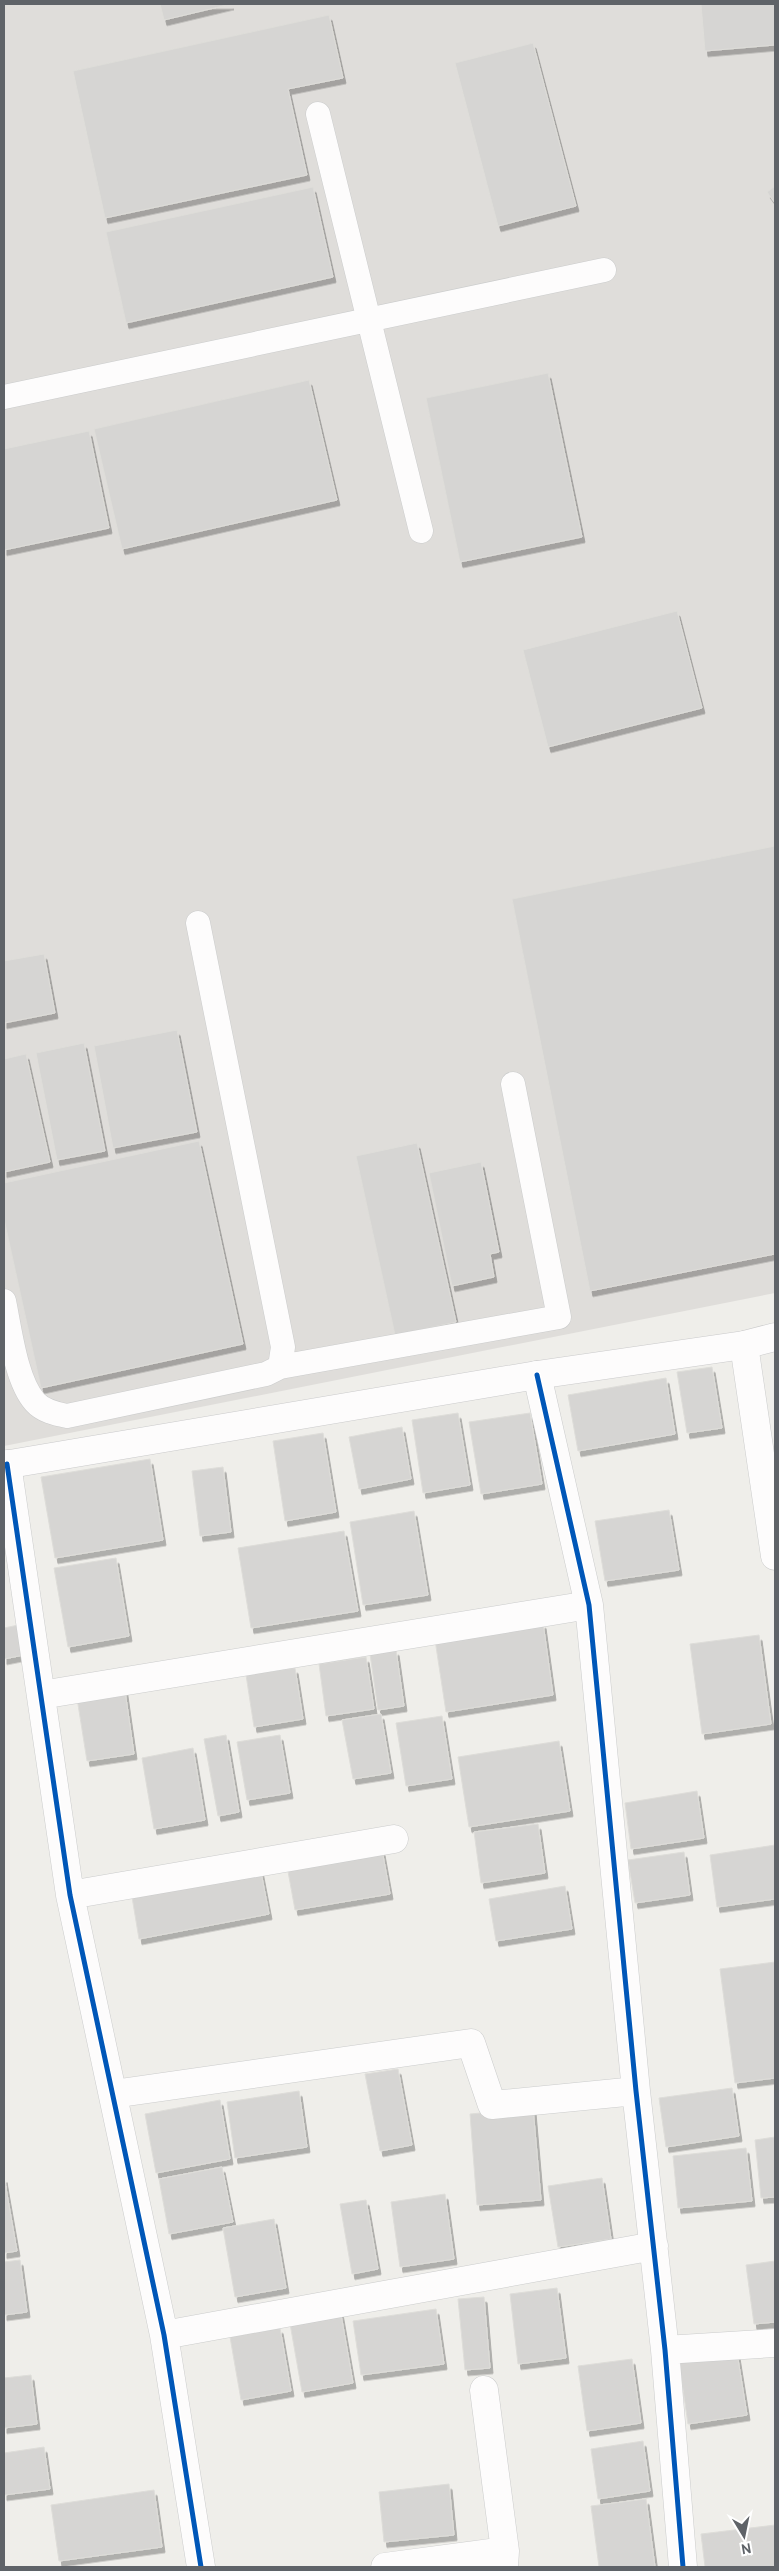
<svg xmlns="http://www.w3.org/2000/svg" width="779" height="2571" font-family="Cabin,sans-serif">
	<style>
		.industrial { fill: #dfddda }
		.building { fill: #d6d5d3; stroke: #deddd9; filter: url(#shadow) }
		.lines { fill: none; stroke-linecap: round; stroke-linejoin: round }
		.lane-casing { stroke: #cbcccc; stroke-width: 25 }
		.street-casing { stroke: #cbcccc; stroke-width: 29 }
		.secondary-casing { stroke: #cacacb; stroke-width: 29 }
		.lane { stroke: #fdfcfc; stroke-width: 24 }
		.street { stroke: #fdfcfc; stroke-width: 28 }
		.secondary { stroke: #fdfcfc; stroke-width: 28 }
		.cycleway-casing { stroke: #fff; stroke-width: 8 }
		.cycleway { stroke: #0057b8; stroke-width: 5 }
	</style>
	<defs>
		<filter id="shadow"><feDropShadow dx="3" dy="5.5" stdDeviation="0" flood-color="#0004"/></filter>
	</defs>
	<rect width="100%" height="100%" fill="#efeeea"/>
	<path class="industrial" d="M 4,4 L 775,4 L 775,1293 L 4,1446 Z"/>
	<path class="building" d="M 160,4 L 231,4 L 164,20 Z
		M 701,4 L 775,4 L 775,45 L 705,51 Z
		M 329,15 L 343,78 L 288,89 L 307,175 L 105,218 L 73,71 Z
		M 533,43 L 576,206 L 498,226 L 455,63 Z
		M 775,186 L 775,203 L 767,192 Z
		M 313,187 L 333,277 L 126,323 L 106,232 Z
		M 548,373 L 582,537 L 460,562 L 426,398 Z
		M 309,380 L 337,500 L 122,549 L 94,429 Z
		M 89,431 L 109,528 L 4,550 L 4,449 Z
		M 677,611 L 702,708 L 548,747 L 523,650 Z
		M 775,846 L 775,1254 L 590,1291 L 512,899 Z
		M 44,954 L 55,1013 L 4,1023 L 4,961 Z
		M 177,1030 L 197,1132 L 113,1148 L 94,1046 Z
		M 84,1043 L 105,1151 L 57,1160 L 36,1053 Z
		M 26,1054 L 50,1162 L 4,1172 L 4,1059 Z
		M 199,1141 L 243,1344 L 41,1388 L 4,1219 L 4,1183 Z
		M 417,1143 L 456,1322 L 395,1335 L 356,1156 Z
		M 481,1162 L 499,1252 L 490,1254 L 494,1277 L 452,1286 L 429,1173 Z
		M 712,1367 L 722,1428 L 687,1433 L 677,1372 Z
		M 666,1378 L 675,1434 L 578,1451 L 568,1395 Z
		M 458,1413 L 470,1485 L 423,1493 L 412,1420 Z
		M 530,1413 L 542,1484 L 481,1494 L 469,1422 Z
		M 402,1427 L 411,1479 L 359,1489 L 349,1437 Z
		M 323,1433 L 336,1512 L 285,1521 L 273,1441 Z
		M 150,1459 L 163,1540 L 55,1558 L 41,1477 Z
		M 223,1467 L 231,1532 L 200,1536 L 192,1471 Z
		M 669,1510 L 679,1570 L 605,1581 L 595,1521 Z
		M 414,1511 L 428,1595 L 363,1605 L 350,1522 Z
		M 344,1531 L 358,1611 L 251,1628 L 238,1548 Z
		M 116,1558 L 129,1636 L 68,1647 L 54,1568 Z
		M 543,1623 L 553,1695 L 446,1712 L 435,1640 Z
		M 23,1624 L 29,1654 L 4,1659 L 4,1628 Z
		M 759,1635 L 771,1724 L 702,1734 L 690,1644 Z
		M 396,1650 L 404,1706 L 378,1710 L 370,1654 Z
		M 366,1657 L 374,1709 L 326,1716 L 319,1664 Z
		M 295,1668 L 303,1719 L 254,1727 L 246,1675 Z
		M 124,1684 L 134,1754 L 87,1761 L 76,1692 Z
		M 381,1714 L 391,1773 L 353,1779 L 342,1720 Z
		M 442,1716 L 452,1779 L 406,1786 L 396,1723 Z
		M 226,1735 L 239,1812 L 218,1816 L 204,1739 Z
		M 280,1735 L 290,1793 L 247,1800 L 237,1742 Z
		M 559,1741 L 570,1811 L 469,1827 L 458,1757 Z
		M 193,1748 L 205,1820 L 154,1829 L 142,1758 Z
		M 697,1791 L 704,1838 L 631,1849 L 625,1803 Z
		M 538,1824 L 545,1873 L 481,1883 L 474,1832 Z
		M 775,1845 L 775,1899 L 717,1907 L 710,1855 Z
		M 382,1850 L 390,1894 L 295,1910 L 287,1866 Z
		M 684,1852 L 690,1895 L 635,1903 L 628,1860 Z
		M 260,1867 L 269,1914 L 139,1939 L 131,1891 Z
		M 565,1886 L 572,1929 L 496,1941 L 489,1899 Z
		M 775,1962 L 775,2078 L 735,2083 L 720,1969 Z
		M 398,2069 L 412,2145 L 380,2151 L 365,2074 Z
		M 732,2088 L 739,2136 L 666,2147 L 659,2098 Z
		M 299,2091 L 307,2147 L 235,2158 L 227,2102 Z
		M 220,2100 L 230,2159 L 156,2173 L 145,2114 Z
		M 533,2108 L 541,2200 L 477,2205 L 470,2114 Z
		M 775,2137 L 775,2197 L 761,2198 L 755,2140 Z
		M 746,2148 L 752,2201 L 678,2208 L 673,2156 Z
		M 222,2167 L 233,2222 L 169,2234 L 159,2179 Z
		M 4,2177 L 17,2251 L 4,2253 Z
		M 602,2178 L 611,2239 L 558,2247 L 548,2186 Z
		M 445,2194 L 454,2259 L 400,2267 L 391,2202 Z
		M 366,2200 L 378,2269 L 352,2274 L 340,2204 Z
		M 274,2219 L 286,2288 L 235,2297 L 223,2228 Z
		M 20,2260 L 27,2312 L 4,2315 L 4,2262 Z
		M 775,2261 L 775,2322 L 754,2324 L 746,2265 Z
		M 557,2288 L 566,2358 L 518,2364 L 510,2294 Z
		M 484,2297 L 490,2368 L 465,2370 L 458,2299 Z
		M 340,2309 L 353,2383 L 302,2392 L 289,2318 Z
		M 436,2309 L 444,2364 L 361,2375 L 353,2321 Z
		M 280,2328 L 291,2391 L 241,2400 L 230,2337 Z
		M 737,2353 L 747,2415 L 688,2424 L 679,2362 Z
		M 632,2359 L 641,2423 L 587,2431 L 578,2366 Z
		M 31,2375 L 37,2424 L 4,2428 L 4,2378 Z
		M 643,2441 L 650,2491 L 598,2499 L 591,2449 Z
		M 44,2447 L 50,2489 L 4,2495 L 4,2453 Z
		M 449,2484 L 454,2535 L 384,2542 L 379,2492 Z
		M 154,2490 L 162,2547 L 59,2561 L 51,2505 Z
		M 646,2499 L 655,2567 L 599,2567 L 591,2506 Z
		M 775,2525 L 775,2567 L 705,2567 L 701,2534 Z"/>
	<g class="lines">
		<g class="lane-casing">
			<path id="lane" d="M 318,114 L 421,531
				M 4,397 L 604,270
				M 198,923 L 283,1347 L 280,1367
				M 4,1301 C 10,1330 16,1381 35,1402 C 43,1411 56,1414 67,1416 L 266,1374 L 280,1367 L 559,1317 L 513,1084"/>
		</g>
		<g class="street-casing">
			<path id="street" d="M 744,1345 L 775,1556
				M 537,1375 L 589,1605 L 636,2091 L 665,2350 L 683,2567
				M 7,1464 L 70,1895 L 164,2335 L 201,2567
				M 41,1695 L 589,1605
				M 70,1895 L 394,1839
				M 113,2094 L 471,2043 L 492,2105 L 636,2091
				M 164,2335 L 654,2246
				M 665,2350 L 775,2343
				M 484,2390 L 505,2551 L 504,2567
				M 385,2567 L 505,2551"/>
		</g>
		<g class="secondary-casing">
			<path id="secondary" d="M 4,1465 L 537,1375 L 744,1345 L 775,1337"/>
		</g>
		<use href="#lane" class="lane"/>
		<use href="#street" class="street"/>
		<use href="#secondary" class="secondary"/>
		<g class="cycleway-casing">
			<path id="cycleway" d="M 537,1375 L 589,1605 L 636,2091 L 665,2350 L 683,2567
				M 7,1464 L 70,1895 L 164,2335 L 201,2567"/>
		</g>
		<use href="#cycleway" class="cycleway"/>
	</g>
	<rect width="779" height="2571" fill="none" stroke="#5f6368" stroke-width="10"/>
	<g transform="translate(744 2536) rotate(170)" stroke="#ffffff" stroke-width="4" paint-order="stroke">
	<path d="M0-4L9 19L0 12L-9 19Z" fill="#5f6368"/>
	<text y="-8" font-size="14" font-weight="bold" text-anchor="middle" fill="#5f6368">N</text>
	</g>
</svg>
